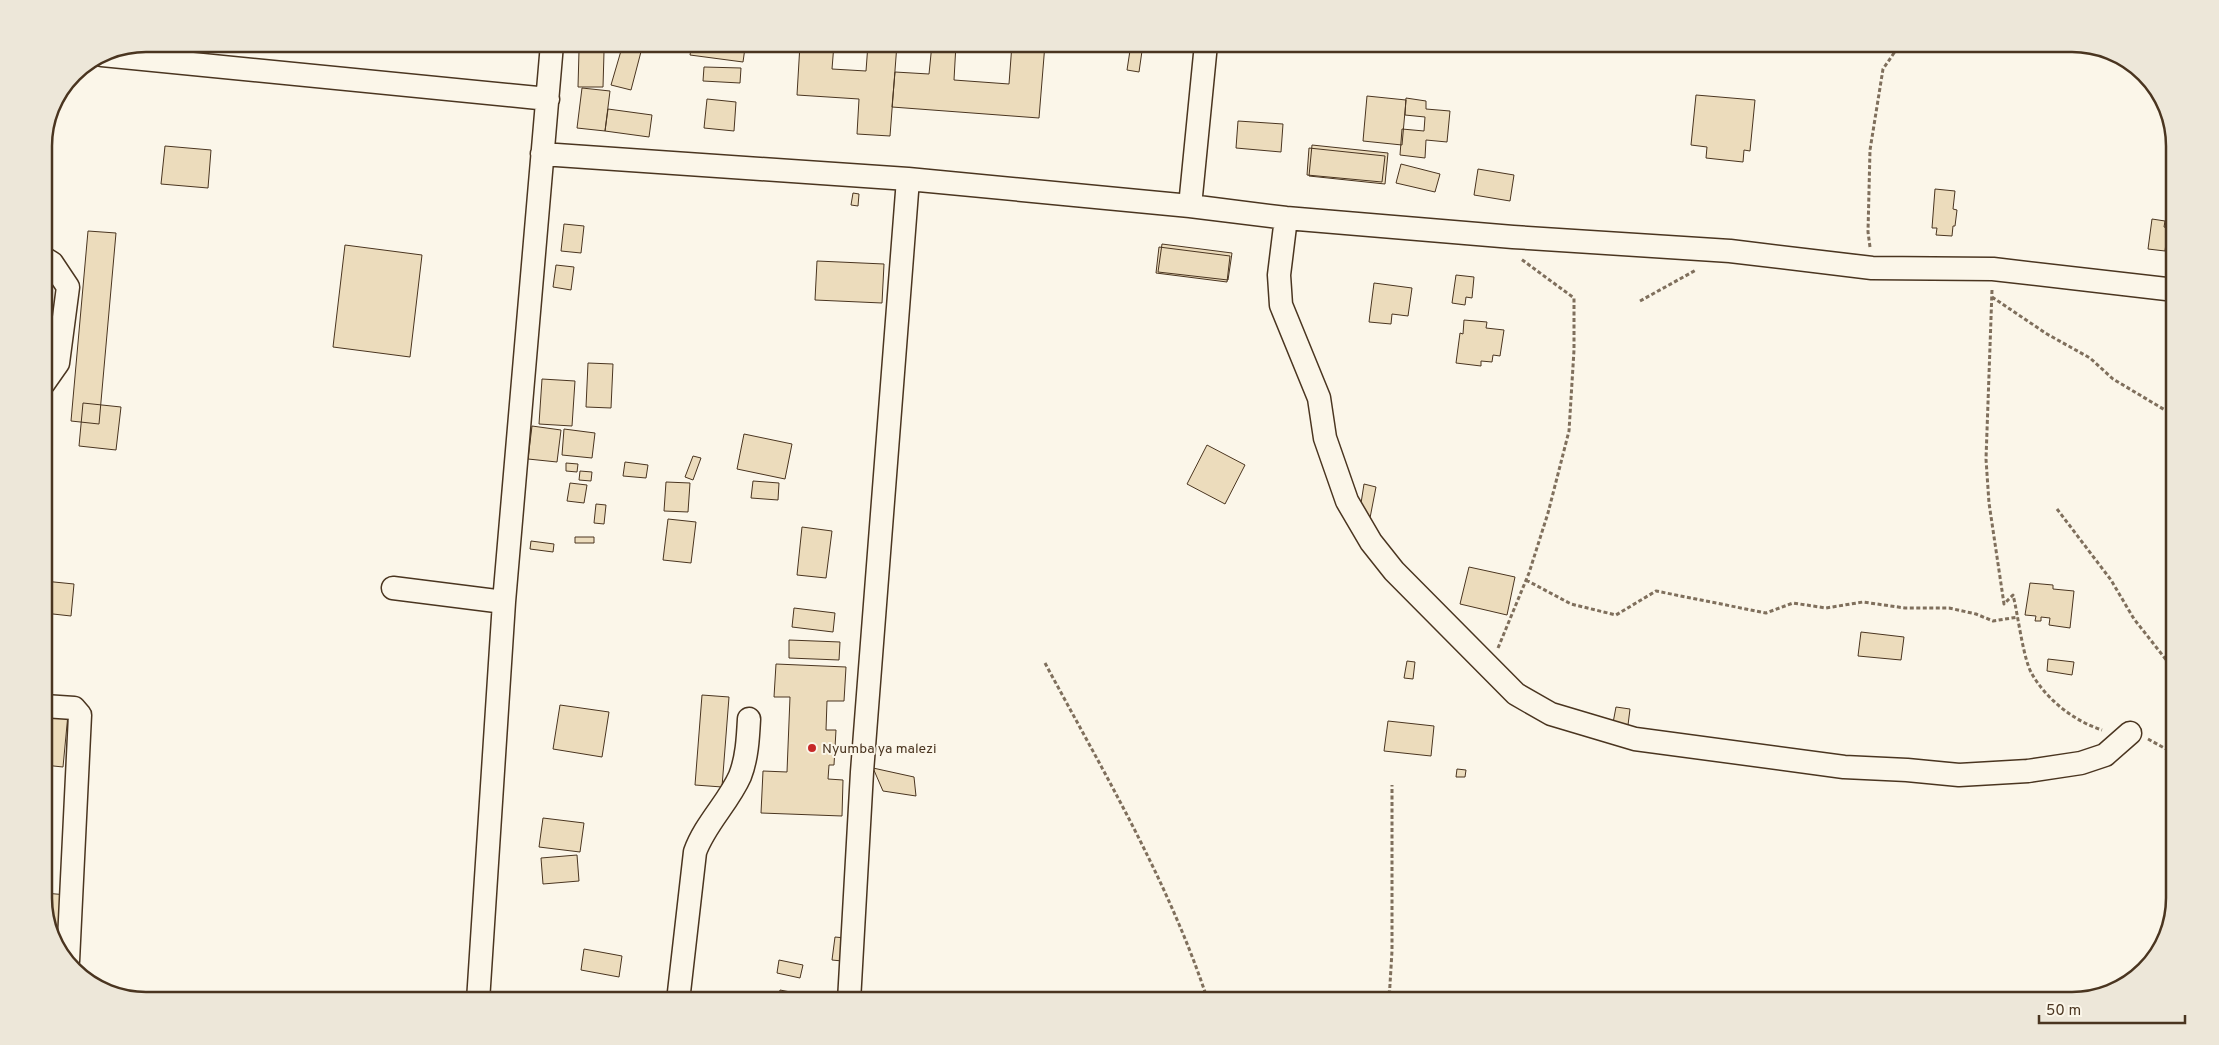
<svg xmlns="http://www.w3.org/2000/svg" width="2219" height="1045" font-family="Overpass,sans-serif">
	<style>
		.building { fill: #ecdcbc; stroke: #4a3520 }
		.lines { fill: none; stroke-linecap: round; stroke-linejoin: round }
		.minor-casing { stroke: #4a3520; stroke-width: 25 }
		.path { stroke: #7f6f5c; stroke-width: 3; stroke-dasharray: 4 2.5; stroke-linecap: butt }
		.minor { stroke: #fbf6e9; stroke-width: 22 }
		.poi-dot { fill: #c62828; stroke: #fbf6e9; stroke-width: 2 }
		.labels { text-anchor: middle; stroke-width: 4; stroke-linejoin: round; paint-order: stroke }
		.poi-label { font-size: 14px; fill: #4a3520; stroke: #fbf6e9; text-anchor: start }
		.rim { fill: none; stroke: #4a3520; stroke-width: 2.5 }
	</style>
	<rect width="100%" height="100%" fill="#fbf6e9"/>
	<path class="building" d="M 623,44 L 643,44 L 631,90 L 611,85 Z
		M 692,44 L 713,44 L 745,48 L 743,62 L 690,55 Z
		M 800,44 L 834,44 L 832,69 L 866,71 L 868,44 L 897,44 L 890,136 L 857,134 L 859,99 L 797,95 Z
		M 932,44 L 956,44 L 954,80 L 1009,84 L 1012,44 L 1045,44 L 1039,118 L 892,107 L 895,72 L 929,74 Z
		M 1131,44 L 1143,44 L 1139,72 L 1127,70 Z
		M 1867,44 L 1880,44 L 1881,50 L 1867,51 Z
		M 579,51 L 604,52 L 603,87 L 578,87 Z
		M 704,67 L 741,68 L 740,83 L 703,81 Z
		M 582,88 L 610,91 L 605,131 L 577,128 Z
		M 1696,95 L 1755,100 L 1750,151 L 1744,150 L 1743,162 L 1706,158 L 1707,147 L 1691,145 Z
		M 1367,96 L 1406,100 L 1402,145 L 1363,141 Z
		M 1406,98 L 1426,101 L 1426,109 L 1450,111 L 1447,142 L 1426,140 L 1425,158 L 1400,155 L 1402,129 L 1424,131 L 1425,117 L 1405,115 Z
		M 707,99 L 736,102 L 734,131 L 704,128 Z
		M 608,109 L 652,115 L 649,137 L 605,131 Z
		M 1238,121 L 1283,124 L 1281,152 L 1236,148 Z
		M 1312,145 L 1388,153 L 1385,184 L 1309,176 Z
		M 165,146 L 211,150 L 208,188 L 161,184 Z
		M 1309,148 L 1385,156 L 1382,182 L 1307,175 Z
		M 1401,164 L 1440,174 L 1435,192 L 1396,183 Z
		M 1478,169 L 1514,175 L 1510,201 L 1474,195 Z
		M 1935,189 L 1955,191 L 1953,209 L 1957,210 L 1955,226 L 1953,226 L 1952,236 L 1936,235 L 1937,228 L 1932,228 Z
		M 853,193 L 859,194 L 858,206 L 851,205 Z
		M 2152,219 L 2165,221 L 2164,227 L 2168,228 L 2165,251 L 2148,249 Z
		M 564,224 L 584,226 L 581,253 L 561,251 Z
		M 88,231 L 116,233 L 99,424 L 71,421 Z
		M 1162,244 L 1232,253 L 1228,280 L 1158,272 Z
		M 345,245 L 422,255 L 410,357 L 333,347 Z
		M 1159,247 L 1230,256 L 1227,282 L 1156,273 Z
		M 817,261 L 884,264 L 882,303 L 815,300 Z
		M 556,265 L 574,267 L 571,290 L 553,287 Z
		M 1456,275 L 1474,277 L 1472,298 L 1466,297 L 1465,305 L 1452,303 Z
		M 1374,283 L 1412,288 L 1408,316 L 1392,314 L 1391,324 L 1369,322 Z
		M 1464,320 L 1487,322 L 1486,328 L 1504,330 L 1500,356 L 1493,355 L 1492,362 L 1481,361 L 1481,366 L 1456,363 L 1460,333 L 1463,334 Z
		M 588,363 L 613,364 L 611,408 L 586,407 Z
		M 542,379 L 575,381 L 572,426 L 539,424 Z
		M 83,403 L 121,407 L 116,450 L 79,446 Z
		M 532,426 L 561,430 L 557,462 L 528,459 Z
		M 564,429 L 595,433 L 592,458 L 562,455 Z
		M 744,434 L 792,444 L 785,479 L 737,469 Z
		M 1207,445 L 1245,465 L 1225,504 L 1187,484 Z
		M 693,456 L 701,458 L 693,480 L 685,477 Z
		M 625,462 L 648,465 L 646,478 L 623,476 Z
		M 566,463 L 578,464 L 577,472 L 566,471 Z
		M 580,471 L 592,472 L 591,481 L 579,480 Z
		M 753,481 L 779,483 L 778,500 L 751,498 Z
		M 666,482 L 690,483 L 688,512 L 664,511 Z
		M 570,483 L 587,485 L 584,503 L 567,501 Z
		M 1364,484 L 1376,487 L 1370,518 L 1359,516 Z
		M 596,504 L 606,505 L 604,524 L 594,523 Z
		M 668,519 L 696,522 L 691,563 L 663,560 Z
		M 802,527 L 832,531 L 826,578 L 797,575 Z
		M 575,537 L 594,537 L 594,543 L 575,543 Z
		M 531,541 L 554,544 L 553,552 L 530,549 Z
		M 1469,567 L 1515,577 L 1507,615 L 1460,604 Z
		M 44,581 L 74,584 L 71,616 L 44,613 Z
		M 2030,583 L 2053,585 L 2053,589 L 2074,591 L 2070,628 L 2049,625 L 2050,618 L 2041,617 L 2041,621 L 2035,621 L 2036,616 L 2025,615 Z
		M 794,608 L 835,613 L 833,632 L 792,627 Z
		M 1861,632 L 1904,637 L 1901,660 L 1858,656 Z
		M 789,640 L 840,642 L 839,660 L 789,658 Z
		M 2048,659 L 2074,662 L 2072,675 L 2047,671 Z
		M 1407,661 L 1415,662 L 1413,679 L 1404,678 Z
		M 776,664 L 846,667 L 844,701 L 827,701 L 826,730 L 836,730 L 834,765 L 829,765 L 828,779 L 843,780 L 842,816 L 761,813 L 763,771 L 787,772 L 790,697 L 774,697 Z
		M 702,695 L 729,697 L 722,787 L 695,785 Z
		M 560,705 L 609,712 L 602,757 L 553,749 Z
		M 1616,707 L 1630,709 L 1628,725 L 1613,723 Z
		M 44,711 L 68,714 L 63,767 L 44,765 Z
		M 1388,721 L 1434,726 L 1431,756 L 1384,751 Z
		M 873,768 L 914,777 L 916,796 L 883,791 Z
		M 1457,769 L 1466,770 L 1465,777 L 1456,777 Z
		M 543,818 L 584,823 L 580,852 L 539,847 Z
		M 577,855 L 579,881 L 543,884 L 541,858 Z
		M 44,893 L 68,895 L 61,954 L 44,906 Z
		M 835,937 L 845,938 L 842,961 L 832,960 Z
		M 584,949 L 622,956 L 619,977 L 581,970 Z
		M 779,960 L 803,965 L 800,978 L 777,973 Z
		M 780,990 L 801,994 L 800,1001 L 778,1001 Z
		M 830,992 L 837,993 L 836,1001 L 829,1001 Z"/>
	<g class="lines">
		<g class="minor-casing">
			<path id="minor" d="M 102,55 L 548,99
				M 542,154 L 908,179 L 1190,206 L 1286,218 L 1513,237 L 1730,251 L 1872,268 L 1993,269 L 2175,290
				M 1190,206 L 1206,44
				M 1286,218 L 1279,275 L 1281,305 L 1319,398 L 1325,438 L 1347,501 L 1371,542 L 1394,571 L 1516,694 L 1551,714 L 1635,739 L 1844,767 L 1907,770 L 1959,775 L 2028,771 L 2081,763 L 2105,755 L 2130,733
				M 44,258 L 52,263 L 68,287 L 58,363 L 44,383
				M 393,588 L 504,602
				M 44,706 L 74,708 L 80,715 L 68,961
				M 478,1001 L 504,602 L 552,44
				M 678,1001 L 695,852 C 705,824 728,803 740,776 C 747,758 748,738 749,719
				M 849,1001 L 862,772 L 908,179"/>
		</g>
		<path class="path" d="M 1870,247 L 1868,232 L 1870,150 L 1883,69 L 1894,53 L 1897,44
			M 1992,290 L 1986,459 L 1989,503 L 2004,604 L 2013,595 C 2018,614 2023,659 2032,674 C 2047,700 2074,721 2102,730
			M 1992,297 L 2047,334 L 2090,358 L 2113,379 L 2175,416
			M 1640,301 L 1696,270
			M 2057,509 L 2111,580 L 2134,619 L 2175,671
			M 1526,580 L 1571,604 L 1616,615 L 1656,591 L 1766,613 L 1793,603 L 1826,608 L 1863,602 L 1905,608 L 1949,608 L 1976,614 L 1993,621 L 2018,617
			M 1498,648 L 1529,573 L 1548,513 L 1569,431 L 1574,350 L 1574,298 L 1521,259
			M 1045,663 C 1104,773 1169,882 1208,1001
			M 2148,739 L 2175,754
			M 1376,1001 L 1390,991
			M 1389,1001 L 1392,951 L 1392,785"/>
		<use href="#minor" class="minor"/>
	</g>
	<circle class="poi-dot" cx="812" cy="748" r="5"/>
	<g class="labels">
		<g class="poi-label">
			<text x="822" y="753">Nyumba ya malezi</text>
		</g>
	</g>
	<path d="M0 0H2219V1045H0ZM146 52H2072A94 94 0 0 1 2166 146V898A94 94 0 0 1 2072 992H146A94 94 0 0 1 52 898V146A94 94 0 0 1 146 52Z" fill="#ede7d9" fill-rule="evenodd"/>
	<path class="rim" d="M146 52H2072A94 94 0 0 1 2166 146V898A94 94 0 0 1 2072 992H146A94 94 0 0 1 52 898V146A94 94 0 0 1 146 52Z"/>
	<path d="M2039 1015v8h146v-8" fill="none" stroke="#4a3520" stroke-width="2.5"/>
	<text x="2046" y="1015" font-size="15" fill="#4a3520" stroke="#fbf6e9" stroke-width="4" paint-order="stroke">50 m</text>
</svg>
